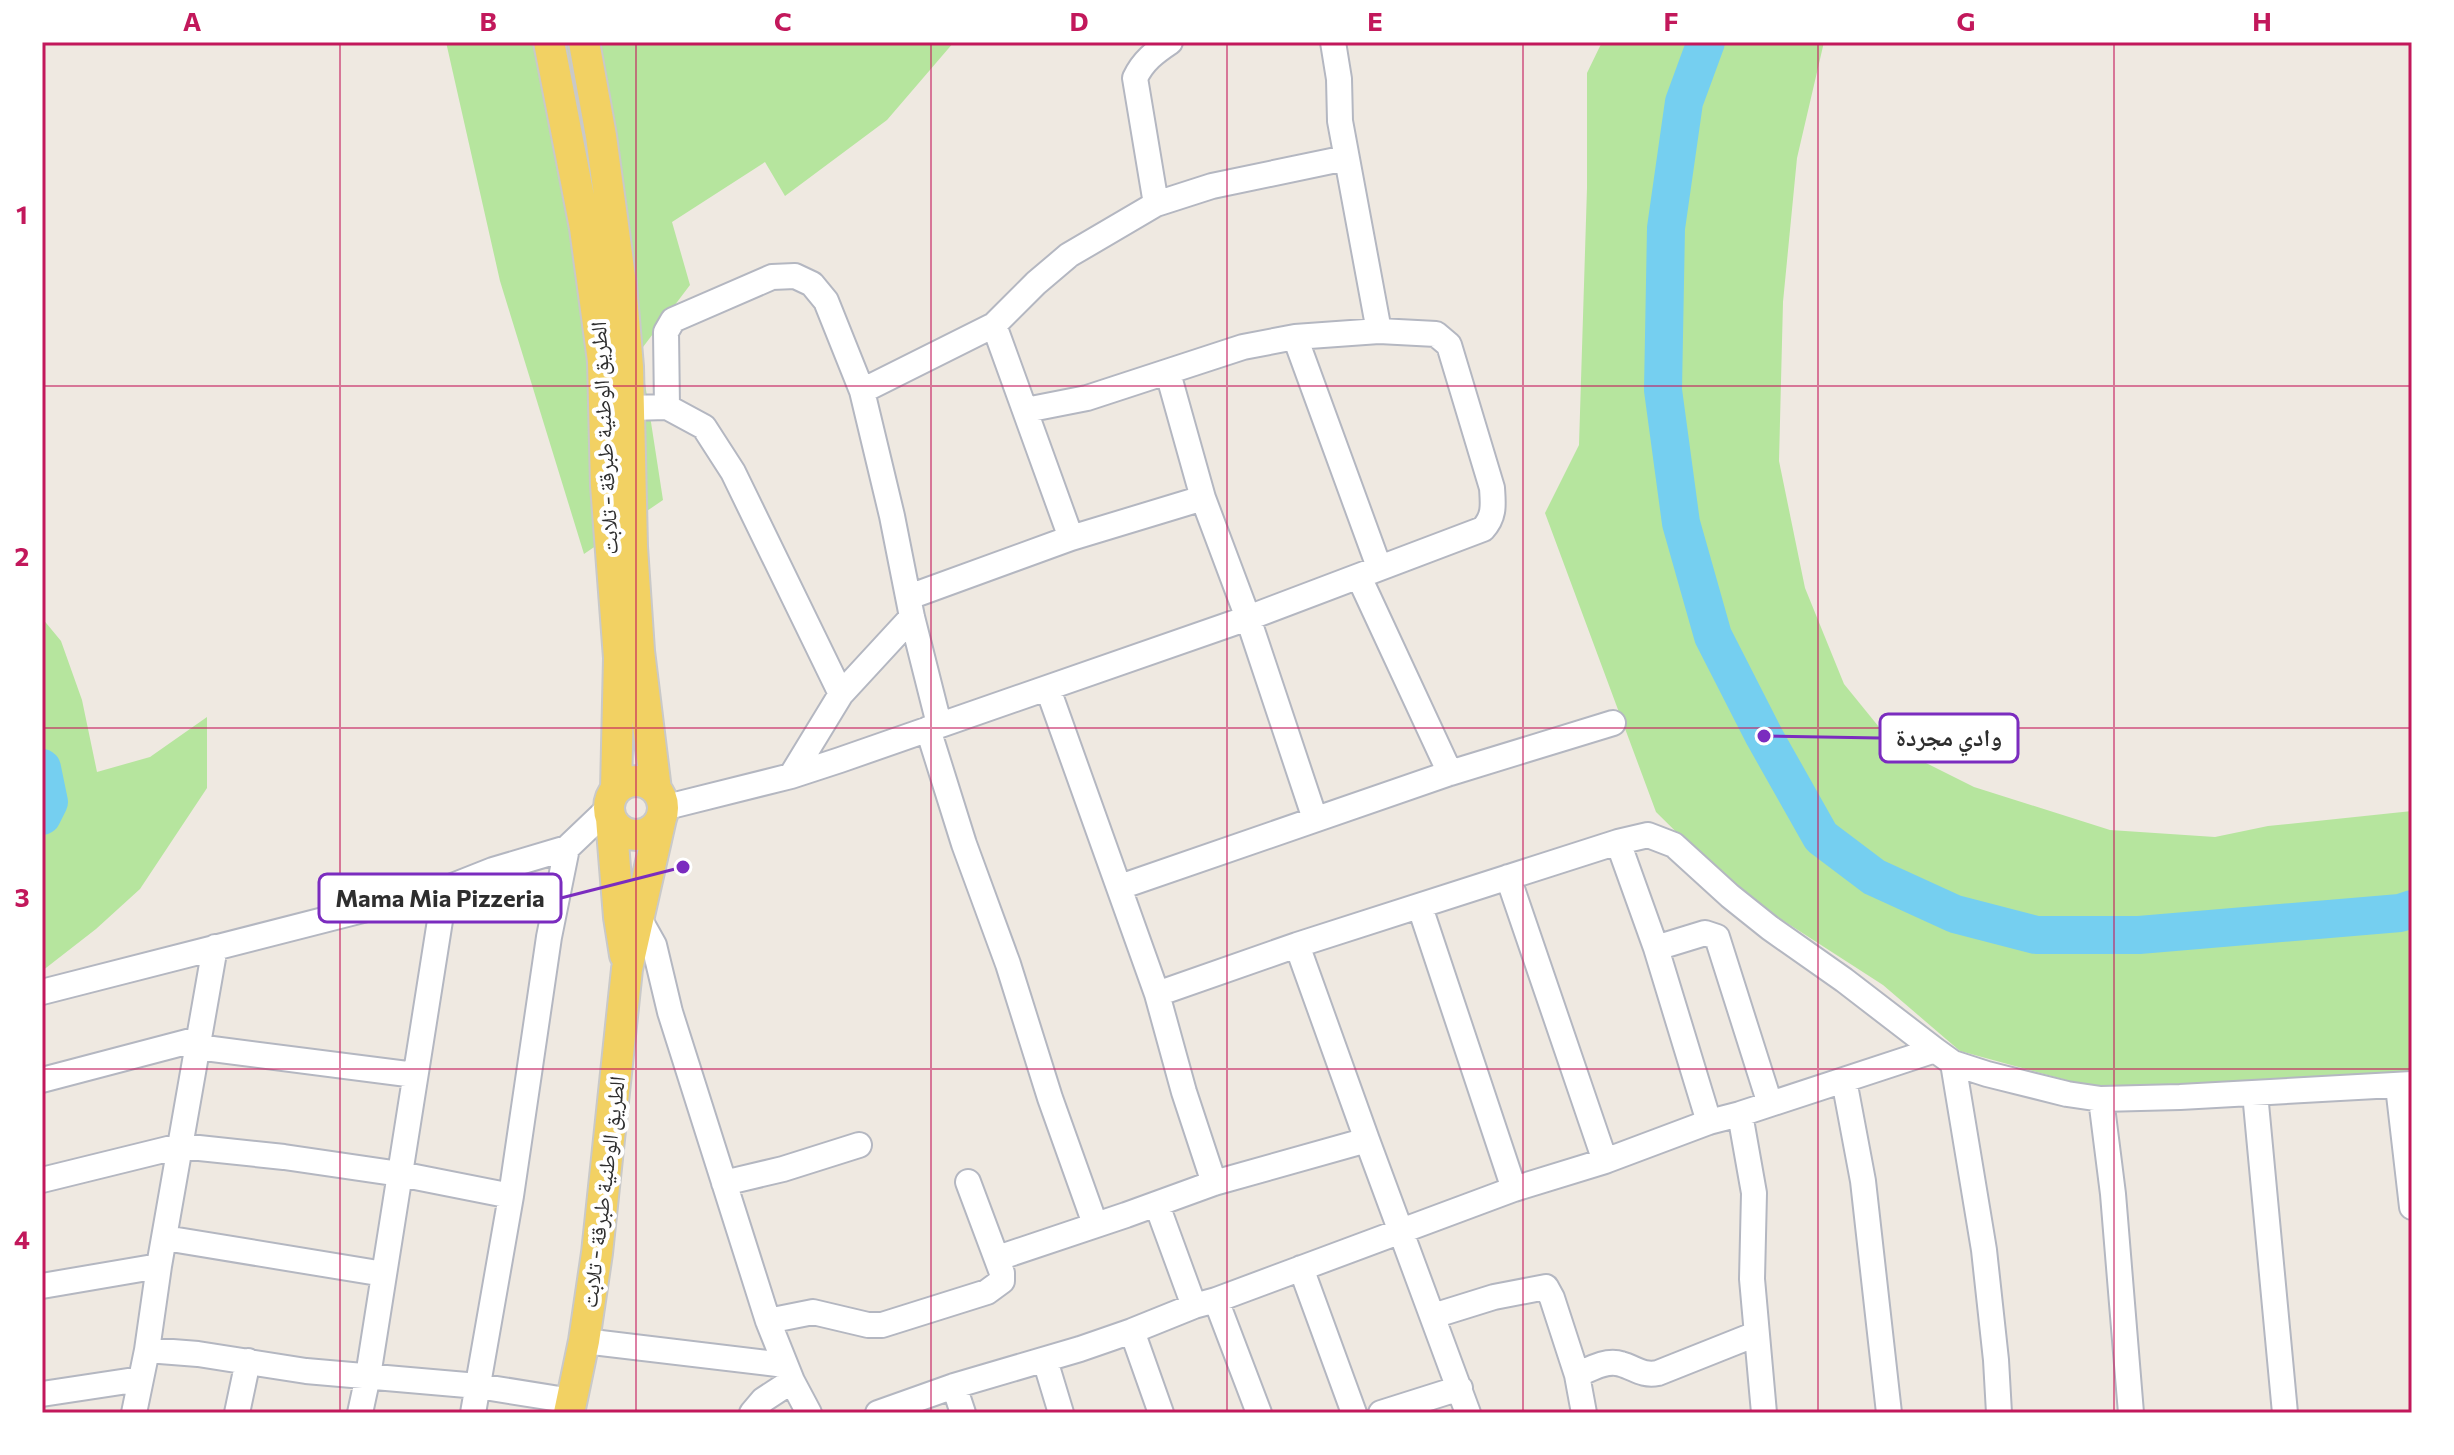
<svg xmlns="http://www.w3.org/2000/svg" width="2454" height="1455" font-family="Commissioner,'Noto Naskh Arabic',sans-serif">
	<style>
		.green { fill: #b6e59e }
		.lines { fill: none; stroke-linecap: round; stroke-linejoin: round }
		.river { stroke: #75cff0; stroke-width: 38 }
		.minor-casing { stroke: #b4b7c1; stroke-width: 28 }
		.major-casing { stroke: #c9c9c9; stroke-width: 34 }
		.minor { stroke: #fff; stroke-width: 24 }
		.major { stroke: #f2d163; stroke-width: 30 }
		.grid { fill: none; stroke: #c2185b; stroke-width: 2; stroke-opacity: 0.55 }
		.labels { text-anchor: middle; stroke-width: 8; stroke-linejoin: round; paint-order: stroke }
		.street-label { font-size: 22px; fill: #2e2e2e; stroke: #fff }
		.leader { fill: none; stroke: #7b2cbf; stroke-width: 3 }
		.callout-dot { fill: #7b2cbf; stroke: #fff; stroke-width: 3 }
		.callout { fill: #fff; stroke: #7b2cbf; stroke-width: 3 }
		.callout-label { font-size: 24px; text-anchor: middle; font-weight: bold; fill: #2e2e2e }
		.neatline { fill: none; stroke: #c2185b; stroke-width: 3 }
		.grid-label { font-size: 26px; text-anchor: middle; font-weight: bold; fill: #c2185b }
	</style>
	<rect width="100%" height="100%" fill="#efe9e1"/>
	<path class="green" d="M 446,42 L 954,42 L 887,120 L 785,196 L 765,162 L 672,222 L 690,285 L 640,351 L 663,500 L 584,554 L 500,281 Z
		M 1602,42 L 1824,42 L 1797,158 L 1783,302 L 1779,461 L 1805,588 L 1844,684 L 1896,748 L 1974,787 L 2110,830 L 2215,837 L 2268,826 L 2412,811 L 2412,1074 L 2103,1090 L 1960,1051 L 1883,985 L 1734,889 L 1656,812 L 1545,513 L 1579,445 L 1587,188 L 1587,73 Z
		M 42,618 L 61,641 L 82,700 L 97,772 L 150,757 L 207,717 L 207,788 L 140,889 L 96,929 L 42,971 Z"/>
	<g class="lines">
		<path class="river" d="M 1706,42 L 1684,102 L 1666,228 L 1663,390 L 1681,523 L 1713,636 L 1764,736 L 1821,837 L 1874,877 L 1955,914 L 2036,935 L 2139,935 L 2400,913 L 2412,909
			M 42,768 L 49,802 L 42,816"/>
		<g class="minor-casing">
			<path id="minor" d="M 1333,42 L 1339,79 L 1340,121 L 1379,331
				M 1156,204 L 1135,78 C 1143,61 1155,52 1170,42
				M 994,325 L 1071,538
				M 1295,337 L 1379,567
				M 1168,373 L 1203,498 L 1248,618 L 1315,819
				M 862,391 L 994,325 L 1036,283 L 1069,255 L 1156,204 L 1212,186 L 1346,158
				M 667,407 L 666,332 L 673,320 L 772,277 L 795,276 L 812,284 L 826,301 L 862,391 L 892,516 L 912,617 L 939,724
				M 629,408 L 667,407 L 704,427 L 733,472 L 841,694
				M 1359,577 L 1450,773
				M 909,597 L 1071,538 L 1203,498
				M 1048,689 L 1157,994 L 1184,1092 L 1214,1183
				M 928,729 L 964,844 L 1008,964 L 1050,1098 L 1095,1224
				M 791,776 L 841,694 L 912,617
				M 663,808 L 791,776 L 840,760 L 1248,618 L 1483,529 C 1495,516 1493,504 1492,488 L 1449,345 L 1436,334 L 1379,331 L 1295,337 L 1243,347 L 1087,398 L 1026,410
				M 1618,842 L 1656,948 L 1709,1122
				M 1508,877 L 1605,1161
				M 1120,887 L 1450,773 L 1613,723
				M 1420,907 L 1514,1189
				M 629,918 L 640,920 L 654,945 L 670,1012 L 768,1321 L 792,1381 L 809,1413
				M 1297,945 L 1367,1140 L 1468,1413
				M 1656,948 L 1705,933 L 1717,937 L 1770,1104
				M 42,992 L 445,889 L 493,870 L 567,848 L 609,808
				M 1157,994 L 1297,945 L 1618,842 L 1648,835 L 1674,845 L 1730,896 L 1770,928 L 1844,980 L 1935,1050 L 1953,1063 L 1987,1074 L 2067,1094 L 2101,1099 L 2180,1097 L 2412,1084
				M 197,1047 L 415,1075
				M 1953,1063 L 1984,1250 L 1996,1360 L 1999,1413
				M 42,1080 L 198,1039
				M 1844,1080 L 1863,1181 L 1889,1413
				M 2398,1086 L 2412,1207
				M 2255,1093 L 2285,1413
				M 2101,1099 L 2113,1194 L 2131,1413
				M 1740,1114 L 1754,1193 L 1752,1279 L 1764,1413
				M 42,1180 L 180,1146 L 284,1157 L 400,1174 L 511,1196
				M 724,1183 L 783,1169 L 859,1145
				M 1157,1205 L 1194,1306
				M 165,1238 L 384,1274
				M 998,1258 L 1126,1215 L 1214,1183 L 1367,1140
				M 1301,1268 L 1354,1413
				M 42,1286 L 159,1266
				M 1216,1300 L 1259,1413
				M 1433,1316 L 1494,1297 L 1546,1287 L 1552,1298 L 1577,1375 L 1584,1413
				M 768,1321 L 813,1312 L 868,1325 L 882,1325 L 987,1292 L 1002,1281 L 1002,1273 L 968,1182
				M 1132,1331 L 1161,1413
				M 584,1341 L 785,1365
				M 147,1350 L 198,1354 L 306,1371 L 478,1386 L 572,1401
				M 1045,1360 L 1061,1413
				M 1577,1375 C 1590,1369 1607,1359 1621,1364 C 1635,1368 1642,1376 1658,1373 L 1756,1334
				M 954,1386 L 963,1413
				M 42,1394 L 141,1379
				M 134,1413 L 147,1350 L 159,1266 L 215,947
				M 237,1413 L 248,1361
				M 360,1413 L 368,1376 L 445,889
				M 473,1413 L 511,1196 L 549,937 L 567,848
				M 752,1413 L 763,1400 L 792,1381
				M 878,1413 L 954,1386 L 1080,1349 L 1132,1331 L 1194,1306 L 1216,1300 L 1514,1189 L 1605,1161 L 1709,1122 L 1740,1114 L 1935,1050
				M 1381,1413 L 1460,1388"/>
		</g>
		<g class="major-casing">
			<path id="major" d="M 549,42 L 585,228 L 603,361 L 606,485 L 619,658 L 616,790
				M 584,42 L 601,136 L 621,284 L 628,367 L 632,547 L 639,651 L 656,790
				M609 808a27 27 0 1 1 54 0a27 27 0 1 1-54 0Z
				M 611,818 L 619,917 L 625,955
				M 569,1413 L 584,1341 L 597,1253 L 627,969 L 661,818"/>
		</g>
		<use href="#minor" class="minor"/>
		<use href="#major" class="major"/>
	</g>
	<path class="grid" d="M 340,42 L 340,1413M 636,42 L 636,1413M 931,42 L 931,1413M 1227,42 L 1227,1413M 1523,42 L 1523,1413M 1818,42 L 1818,1413M 2114,42 L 2114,1413M 42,386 L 2412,386M 42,728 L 2412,728M 42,1069 L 2412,1069"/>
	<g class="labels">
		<g class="street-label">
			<text transform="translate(604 438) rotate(-93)" y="8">الطريق الوطنية طبرقة - تلابت</text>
			<text transform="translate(603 1192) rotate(-83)" y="8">الطريق الوطنية طبرقة - تلابت</text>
		</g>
	</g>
	<path class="leader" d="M1764 736L1880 738M683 867L561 898"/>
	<g class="callout-dot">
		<circle cx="1764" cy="736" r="8"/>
		<circle cx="683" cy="867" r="8"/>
	</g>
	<g class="callout">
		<rect x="1880" y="714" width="138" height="48" rx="8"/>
		<rect x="319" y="874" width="242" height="48" rx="8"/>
	</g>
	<g class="callout-label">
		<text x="1949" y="746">وادي مجردة</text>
		<text x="440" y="907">Mama Mia Pizzeria</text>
	</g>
	<rect width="2454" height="1455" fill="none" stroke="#ffffff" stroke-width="88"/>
	<rect x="44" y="44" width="2366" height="1367" class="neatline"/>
	<g class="grid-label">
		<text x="192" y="31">A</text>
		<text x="488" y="31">B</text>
		<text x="783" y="31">C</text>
		<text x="1079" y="31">D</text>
		<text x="1375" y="31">E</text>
		<text x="1671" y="31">F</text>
		<text x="1966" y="31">G</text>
		<text x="2262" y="31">H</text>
		<text x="22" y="224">1</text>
		<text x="22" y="566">2</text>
		<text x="22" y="907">3</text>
		<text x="22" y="1249">4</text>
	</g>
</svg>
